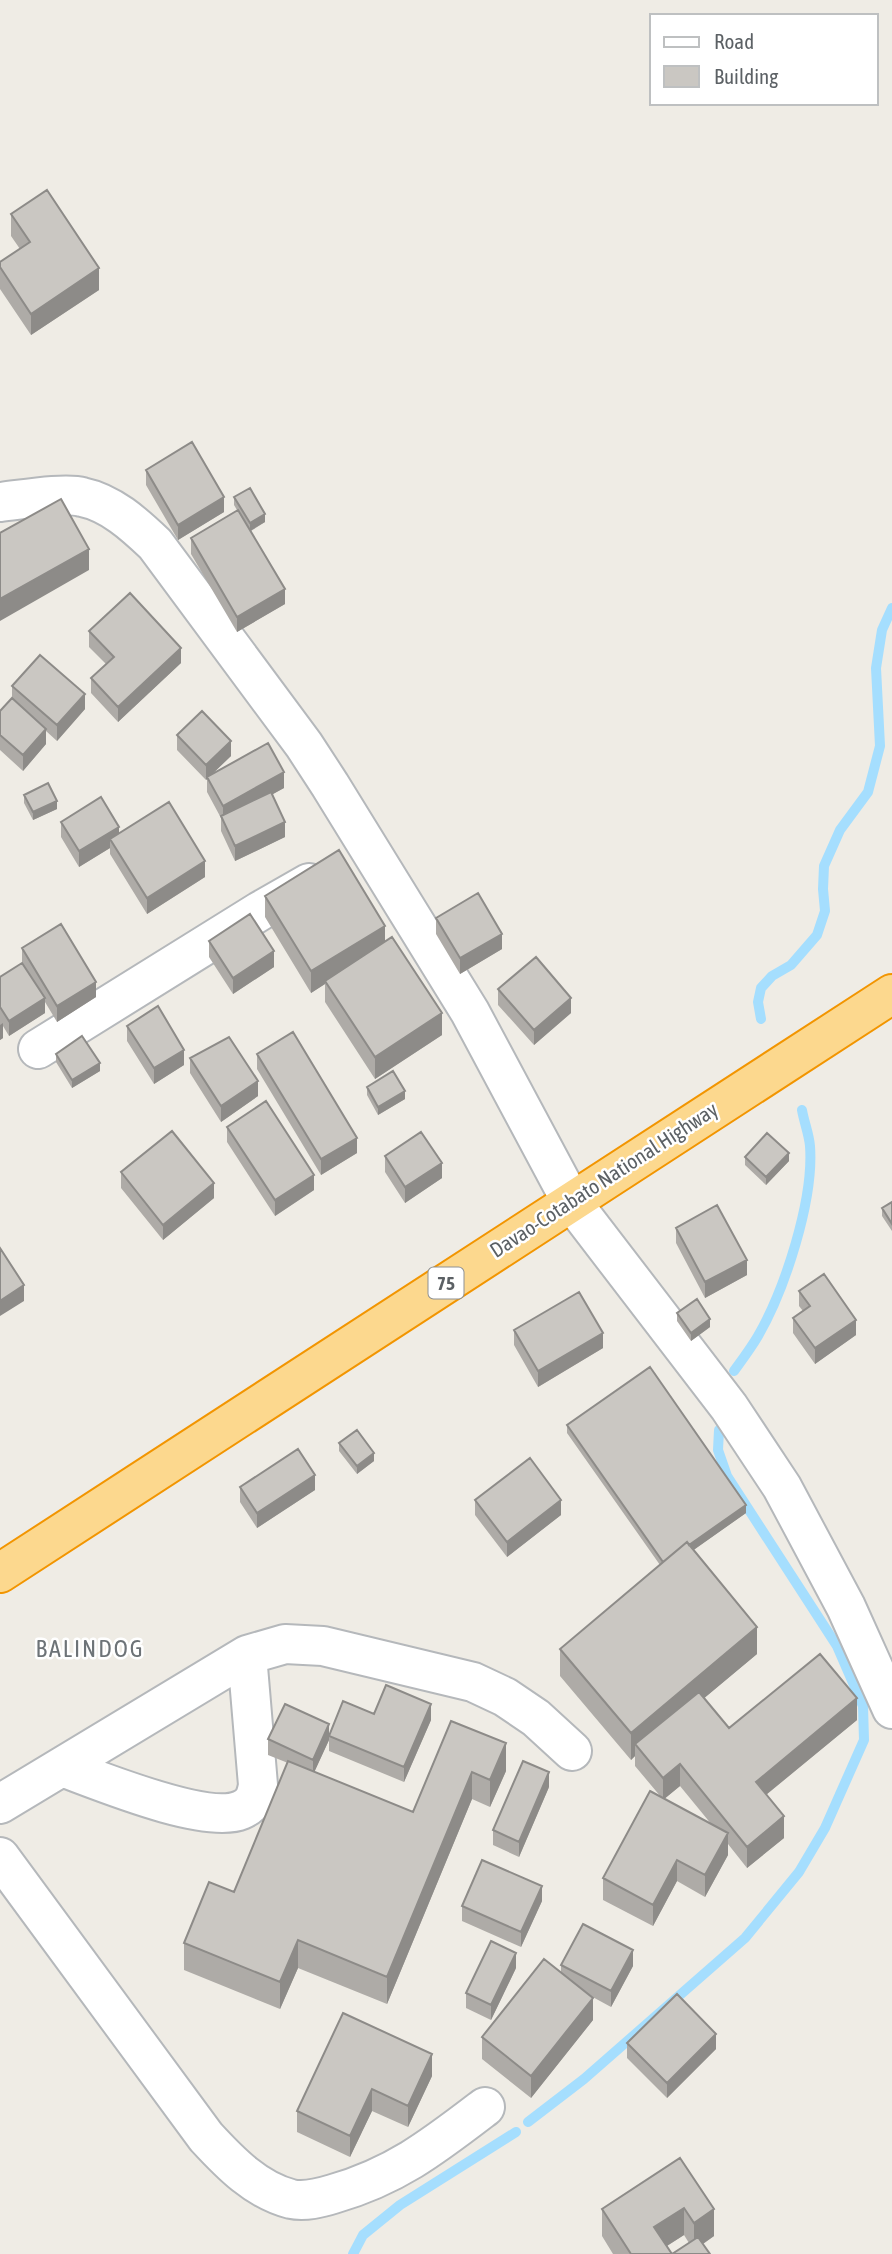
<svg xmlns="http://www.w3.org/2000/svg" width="892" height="2254" font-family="'Asap Condensed',sans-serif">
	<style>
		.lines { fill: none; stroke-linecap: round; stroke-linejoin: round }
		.stream { stroke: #a5defe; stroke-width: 10 }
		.minor-casing { stroke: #b5b8bb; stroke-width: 42 }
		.highway-casing { stroke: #f29501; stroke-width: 42 }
		.minor { stroke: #fff; stroke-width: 38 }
		.highway { stroke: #fcd88e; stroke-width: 38 }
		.wall { fill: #aeaba7; fill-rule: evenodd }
		.shaded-wall { fill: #8d8b88 }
		.building { fill: #cac7c2; stroke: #8d8b88; stroke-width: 2 }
		.labels { text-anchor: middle; stroke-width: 5; stroke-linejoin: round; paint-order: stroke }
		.shield { fill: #fff; stroke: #8d9093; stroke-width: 2 }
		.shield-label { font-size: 19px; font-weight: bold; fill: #5c6165 }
		.street-label { font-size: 21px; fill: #5c6165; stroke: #fff }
		.quarter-label { font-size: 24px; letter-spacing: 2px; fill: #6d7377; stroke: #fff }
	</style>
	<rect width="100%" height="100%" fill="#efece5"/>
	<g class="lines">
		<path class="stream" d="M 761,1019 L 758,1002 L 761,988 L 772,976 L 791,965 L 817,935 L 825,911 L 823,889 L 824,866 L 840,830 L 868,792 L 880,746 L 876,668 L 882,630 L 892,608
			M 734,1371 C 742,1360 751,1348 758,1336 C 785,1289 814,1200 810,1146 C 809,1134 804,1122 802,1110
			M 528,2122 L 584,2079 L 745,1938 L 799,1872 L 825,1828 L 864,1740 L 863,1706 L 837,1646 L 727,1476 L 718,1450 L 719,1430
			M 353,2254 L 363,2235 L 400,2205 L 516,2132"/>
		<g class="minor-casing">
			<path id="minor" d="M 0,502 C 20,500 65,492 82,497 C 111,503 134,524 155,544 L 304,745 L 330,785 L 470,1012 L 571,1201 L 729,1407 L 782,1487 L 846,1607 L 892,1709
				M 38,1049 L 260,911 L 309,883
				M 247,1655 L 285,1644 L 323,1646 L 473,1682 L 505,1697 L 536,1718 L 572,1751
				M 0,1804 L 247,1655 L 258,1785 C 256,1797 253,1805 241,1810 C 206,1825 100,1781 62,1767
				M 0,1857 L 206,2137 C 230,2163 256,2190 291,2199 C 305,2202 320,2198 333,2194 C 396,2176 434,2146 485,2107"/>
		</g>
		<g class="highway-casing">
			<path id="highway" d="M 0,1573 L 892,994"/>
		</g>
		<use href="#minor" class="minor"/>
		<use href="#highway" class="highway"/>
	</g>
	<path class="wall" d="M 11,214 L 99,290 L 31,335 L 0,289 L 0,262 L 20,249 L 11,236 Z
		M 146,470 L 224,512 L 178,540 L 146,485 Z
		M 234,497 L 265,522 L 251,531 L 285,604 L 237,632 L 191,554 L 191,538 L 237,510 L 234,505 Z
		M 89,631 L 181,663 L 118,722 L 91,693 L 91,678 L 106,664 L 89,647 Z
		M 12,686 L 85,709 L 57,741 L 46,731 L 46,744 L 23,771 L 0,750 L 0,711 L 12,698 Z
		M 177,735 L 231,756 L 212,774 L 284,788 L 272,794 L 285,837 L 235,861 L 221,831 L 221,818 L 207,792 L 207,779 L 206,780 L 177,750 Z
		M 24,795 L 57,809 L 33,820 L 24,803 Z
		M 61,822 L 119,833 L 205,877 L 147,914 L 110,854 L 110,848 L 79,867 L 61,837 Z
		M 265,896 L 385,941 L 442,1035 L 375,1079 L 325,1002 L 325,984 L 311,993 L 265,917 Z
		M 436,918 L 502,949 L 460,974 L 436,934 Z
		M 209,941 L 274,967 L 233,994 L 209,957 Z
		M 22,948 L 96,997 L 57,1022 L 45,1002 L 45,1013 L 9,1036 L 3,1026 L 3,1038 L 0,1040 L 0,977 L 22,963 Z
		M 498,989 L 571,1013 L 534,1045 L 498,1005 Z
		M 127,1026 L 184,1065 L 154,1084 L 127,1041 Z
		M 56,1054 L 100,1071 L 72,1088 L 56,1062 Z
		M 257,1054 L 357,1153 L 321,1175 L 257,1069 Z
		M 190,1058 L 258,1096 L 221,1122 L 190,1073 Z
		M 367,1087 L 405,1099 L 378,1115 L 367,1095 Z
		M 227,1127 L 314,1190 L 275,1216 L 227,1142 Z
		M 385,1156 L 442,1178 L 405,1203 L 385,1172 Z
		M 745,1157 L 789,1161 L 766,1185 L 745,1165 Z
		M 121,1172 L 214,1198 L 163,1240 L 121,1188 Z
		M 892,1202 L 892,1231 L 882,1216 L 882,1208 Z
		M 676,1228 L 747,1275 L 705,1298 L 676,1243 Z
		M 799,1291 L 856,1335 L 815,1364 L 793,1333 L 793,1318 L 803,1311 L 799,1306 Z
		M 677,1313 L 710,1327 L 691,1341 L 677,1321 Z
		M 514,1330 L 603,1348 L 538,1387 L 514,1345 Z
		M 567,1425 L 746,1513 L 693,1550 L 757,1654 L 704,1698 L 729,1728 L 857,1720 L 766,1795 L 784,1838 L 747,1868 L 728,1844 L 728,1855 L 705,1897 L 677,1881 L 653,1926 L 603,1900 L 603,1878 L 661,1797 L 635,1766 L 635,1756 L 631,1760 L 560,1676 L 560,1649 L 660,1565 L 567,1433 ZM 680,1786 L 712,1825 L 664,1799 Z
		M 339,1443 L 374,1461 L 357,1474 L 339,1451 Z
		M 240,1487 L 315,1490 L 257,1528 L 240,1502 Z
		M 475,1500 L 561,1515 L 507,1557 L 475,1515 Z
		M 374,1714 L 431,1720 L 404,1782 L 329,1751 L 329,1740 L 314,1772 L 413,1812 L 451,1721 L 506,1771 L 490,1807 L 472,1799 L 387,2004 L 298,1968 L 280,2009 L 184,1970 L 184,1943 L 234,1892 L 288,1763 L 268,1755 L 268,1739 L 329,1736 Z
		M 549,1787 L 519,1857 L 493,1845 L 493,1830 Z
		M 542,1901 L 521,1947 L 462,1921 L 462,1906 Z
		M 561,1965 L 633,1966 L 611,2007 L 589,1995 L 593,2020 L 531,2098 L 482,2059 L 482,2037 L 561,1973 Z
		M 516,1968 L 491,2020 L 466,2008 L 466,1993 Z
		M 343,2013 L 432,2076 L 408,2127 L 372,2111 L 350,2157 L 297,2132 L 297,2111 Z
		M 627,2043 L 716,2049 L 667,2098 L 627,2058 Z
		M 680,2158 L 714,2236 L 703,2244 L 710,2254 L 613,2254 L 602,2236 L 602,2209 ZM 684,2235 L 689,2243 L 672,2254 L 667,2246 Z"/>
	<path class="shaded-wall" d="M 99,268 L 99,290 L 31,335 L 31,314 Z
		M 224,497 L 224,512 L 178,540 L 178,525 Z
		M 265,514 L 265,522 L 250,531 L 250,523 Z
		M 89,549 L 89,570 L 0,621 L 0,599 Z
		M 285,589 L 285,604 L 237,632 L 237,617 Z
		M 181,648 L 181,663 L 118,722 L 118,707 Z
		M 85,694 L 85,709 L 57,741 L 57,725 Z
		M 46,729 L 46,744 L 23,771 L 23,755 Z
		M 231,741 L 231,756 L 206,780 L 206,765 Z
		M 284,772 L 284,788 L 223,822 L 223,806 Z
		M 57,801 L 57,809 L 33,820 L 33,812 Z
		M 285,822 L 285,837 L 235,861 L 235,846 Z
		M 119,827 L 119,842 L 110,839 L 110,848 L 79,867 L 79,851 Z
		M 205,861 L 205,877 L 147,914 L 147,898 Z
		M 385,926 L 385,947 L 325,981 L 325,984 L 311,993 L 311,971 Z
		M 502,934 L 502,949 L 460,974 L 460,958 Z
		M 274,951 L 274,967 L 233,994 L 233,978 Z
		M 96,982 L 96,997 L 57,1022 L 57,1006 Z
		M 45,998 L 45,1013 L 9,1036 L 9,1021 Z
		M 571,998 L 571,1013 L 534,1045 L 534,1030 Z
		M 442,1013 L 442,1035 L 375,1079 L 375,1057 Z
		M 3,1023 L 3,1038 L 0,1040 L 0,1025 Z
		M 184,1050 L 184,1065 L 154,1084 L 154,1068 Z
		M 100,1063 L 100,1071 L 72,1088 L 72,1080 Z
		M 258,1081 L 258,1096 L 221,1122 L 221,1106 Z
		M 405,1091 L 405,1099 L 378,1115 L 378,1107 Z
		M 357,1138 L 357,1153 L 321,1175 L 321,1159 Z
		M 789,1153 L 789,1161 L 766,1185 L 766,1177 Z
		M 442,1163 L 442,1178 L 405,1203 L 405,1187 Z
		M 314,1175 L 314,1190 L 275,1216 L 275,1200 Z
		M 214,1183 L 214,1198 L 163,1240 L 163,1225 Z
		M 747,1260 L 747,1275 L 705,1298 L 705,1282 Z
		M 24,1285 L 24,1301 L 0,1316 L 0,1301 Z
		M 710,1319 L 710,1327 L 691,1341 L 691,1333 Z
		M 856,1320 L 856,1335 L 815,1364 L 815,1348 Z
		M 603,1333 L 603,1348 L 538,1387 L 538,1371 Z
		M 374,1453 L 374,1461 L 357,1474 L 357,1466 Z
		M 315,1475 L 315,1490 L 257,1528 L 257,1513 Z
		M 561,1500 L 561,1515 L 507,1557 L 507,1542 Z
		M 746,1505 L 746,1513 L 664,1571 L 664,1563 Z
		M 757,1627 L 757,1654 L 641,1751 L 635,1744 L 635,1756 L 631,1760 L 631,1733 Z
		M 857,1698 L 857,1720 L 756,1803 L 756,1782 Z
		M 431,1704 L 431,1720 L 404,1782 L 404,1767 Z
		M 329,1724 L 329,1740 L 313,1775 L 313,1760 Z
		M 506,1743 L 506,1771 L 490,1807 L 490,1780 Z
		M 680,1764 L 680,1786 L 663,1800 L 663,1778 Z
		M 472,1772 L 472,1799 L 387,2004 L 387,1977 Z
		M 549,1772 L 549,1787 L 519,1857 L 519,1842 Z
		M 784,1816 L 784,1838 L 747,1868 L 747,1847 Z
		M 728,1833 L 728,1855 L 705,1897 L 705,1875 Z
		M 677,1860 L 677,1881 L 653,1926 L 653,1905 Z
		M 542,1886 L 542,1901 L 521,1947 L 521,1932 Z
		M 298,1940 L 298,1968 L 280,2009 L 280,1982 Z
		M 633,1950 L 633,1966 L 611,2007 L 611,1991 Z
		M 516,1953 L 516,1968 L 491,2020 L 491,2005 Z
		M 593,1998 L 593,2020 L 531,2098 L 531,2076 Z
		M 716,2034 L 716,2049 L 667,2098 L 667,2083 Z
		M 432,2054 L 432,2076 L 408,2127 L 408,2106 Z
		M 372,2089 L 372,2111 L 350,2157 L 350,2136 Z
		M 684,2208 L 684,2235 L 654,2254 L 654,2227 Z
		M 714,2209 L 714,2236 L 694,2250 L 694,2223 Z"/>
	<path class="building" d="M 47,190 L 99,268 L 31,314 L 0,267 L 0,262 L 30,242 L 11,214 Z
		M 192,442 L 224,497 L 178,525 L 146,470 Z
		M 250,488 L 265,514 L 250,523 L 234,497 Z
		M 61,499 L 89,549 L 0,599 L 0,533 Z
		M 238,510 L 285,589 L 237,617 L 191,538 Z
		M 130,593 L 181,648 L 118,707 L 91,678 L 114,657 L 89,631 Z
		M 40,655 L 85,694 L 57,725 L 12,686 Z
		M 12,698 L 46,729 L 23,755 L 0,735 L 0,711 Z
		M 202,711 L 231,741 L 206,765 L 177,735 Z
		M 268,743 L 284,772 L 223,806 L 207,777 Z
		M 48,783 L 57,801 L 33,812 L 24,795 Z
		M 271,792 L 285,822 L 235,846 L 221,816 Z
		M 101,797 L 119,827 L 79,851 L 61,822 Z
		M 169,802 L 205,861 L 147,898 L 110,839 Z
		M 339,850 L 385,926 L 311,971 L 265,896 Z
		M 478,893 L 502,934 L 460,958 L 436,918 Z
		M 250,914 L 274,951 L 233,978 L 209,941 Z
		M 61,924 L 96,982 L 57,1006 L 22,948 Z
		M 392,937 L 442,1013 L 375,1057 L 325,981 Z
		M 536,957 L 571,998 L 534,1030 L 498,989 Z
		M 22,963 L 45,998 L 9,1021 L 0,1007 L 0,977 Z
		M 158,1006 L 184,1050 L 154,1068 L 127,1026 Z
		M 293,1032 L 357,1138 L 321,1159 L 257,1054 Z
		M 82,1036 L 100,1063 L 72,1080 L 56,1054 Z
		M 229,1037 L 258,1081 L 221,1106 L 190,1058 Z
		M 393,1071 L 405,1091 L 378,1107 L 367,1087 Z
		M 266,1101 L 314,1175 L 275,1200 L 227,1127 Z
		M 172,1131 L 214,1183 L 163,1225 L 121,1172 Z
		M 421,1132 L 442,1163 L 405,1187 L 385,1156 Z
		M 767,1133 L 789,1153 L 766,1177 L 745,1157 Z
		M 892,1202 L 892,1224 L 882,1208 Z
		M 717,1205 L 747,1260 L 705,1282 L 676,1228 Z
		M 0,1248 L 24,1285 L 0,1301 Z
		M 824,1274 L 856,1320 L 815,1348 L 793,1318 L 810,1306 L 799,1291 Z
		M 579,1292 L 603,1333 L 538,1371 L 514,1330 Z
		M 697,1299 L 710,1319 L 691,1333 L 677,1313 Z
		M 650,1367 L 746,1505 L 689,1545 L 687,1542 L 663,1562 L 567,1425 Z
		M 357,1430 L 374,1453 L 357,1466 L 339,1443 Z
		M 298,1449 L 315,1475 L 257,1513 L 240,1487 Z
		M 530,1458 L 561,1500 L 507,1542 L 475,1500 Z
		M 687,1542 L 757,1627 L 631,1733 L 560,1649 Z
		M 820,1654 L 857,1698 L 756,1782 L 784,1816 L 747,1847 L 680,1764 L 663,1778 L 635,1744 L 699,1692 L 729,1728 Z
		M 386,1685 L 431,1704 L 404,1767 L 329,1736 L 343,1701 L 374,1714 Z
		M 285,1704 L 329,1724 L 313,1760 L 268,1739 Z
		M 451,1721 L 506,1743 L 490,1780 L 472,1772 L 387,1977 L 298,1940 L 280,1982 L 184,1943 L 209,1882 L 234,1892 L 288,1761 L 413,1812 Z
		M 523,1761 L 549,1772 L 519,1842 L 493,1830 Z
		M 650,1791 L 728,1833 L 705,1875 L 677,1860 L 653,1905 L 603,1878 Z
		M 482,1860 L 542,1886 L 521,1932 L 462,1906 Z
		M 583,1924 L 633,1950 L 611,1991 L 561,1965 Z
		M 491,1941 L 516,1953 L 491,2005 L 466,1993 Z
		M 544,1959 L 593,1998 L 531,2076 L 482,2037 Z
		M 677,1994 L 716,2034 L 667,2083 L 627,2043 Z
		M 343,2013 L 432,2054 L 408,2106 L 372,2089 L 350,2136 L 297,2111 Z
		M 680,2158 L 714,2209 L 694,2223 L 684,2208 L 654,2227 L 672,2254 L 698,2237 L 710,2254 L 631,2254 L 602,2209 Z"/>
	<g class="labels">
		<rect class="shield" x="428.5" y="1267.5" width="35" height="31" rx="5"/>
		<g class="shield-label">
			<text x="446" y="1290">75</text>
		</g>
		<g class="street-label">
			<text transform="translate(604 1180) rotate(-33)" y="7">Davao-Cotabato National Highway</text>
		</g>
		<g class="quarter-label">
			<text x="90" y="1657">BALINDOG</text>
		</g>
	</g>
	<rect x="650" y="14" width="228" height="91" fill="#ffffff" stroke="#bec0c1" stroke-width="2"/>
	<rect x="664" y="37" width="35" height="10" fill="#ffffff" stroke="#bec0c1" stroke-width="2"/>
	<text x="714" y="49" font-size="21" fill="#5c6165">Road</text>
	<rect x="664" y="66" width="35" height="21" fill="#cac7c2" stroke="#bec0c1" stroke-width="2"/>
	<text x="714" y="84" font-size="21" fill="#5c6165">Building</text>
</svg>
